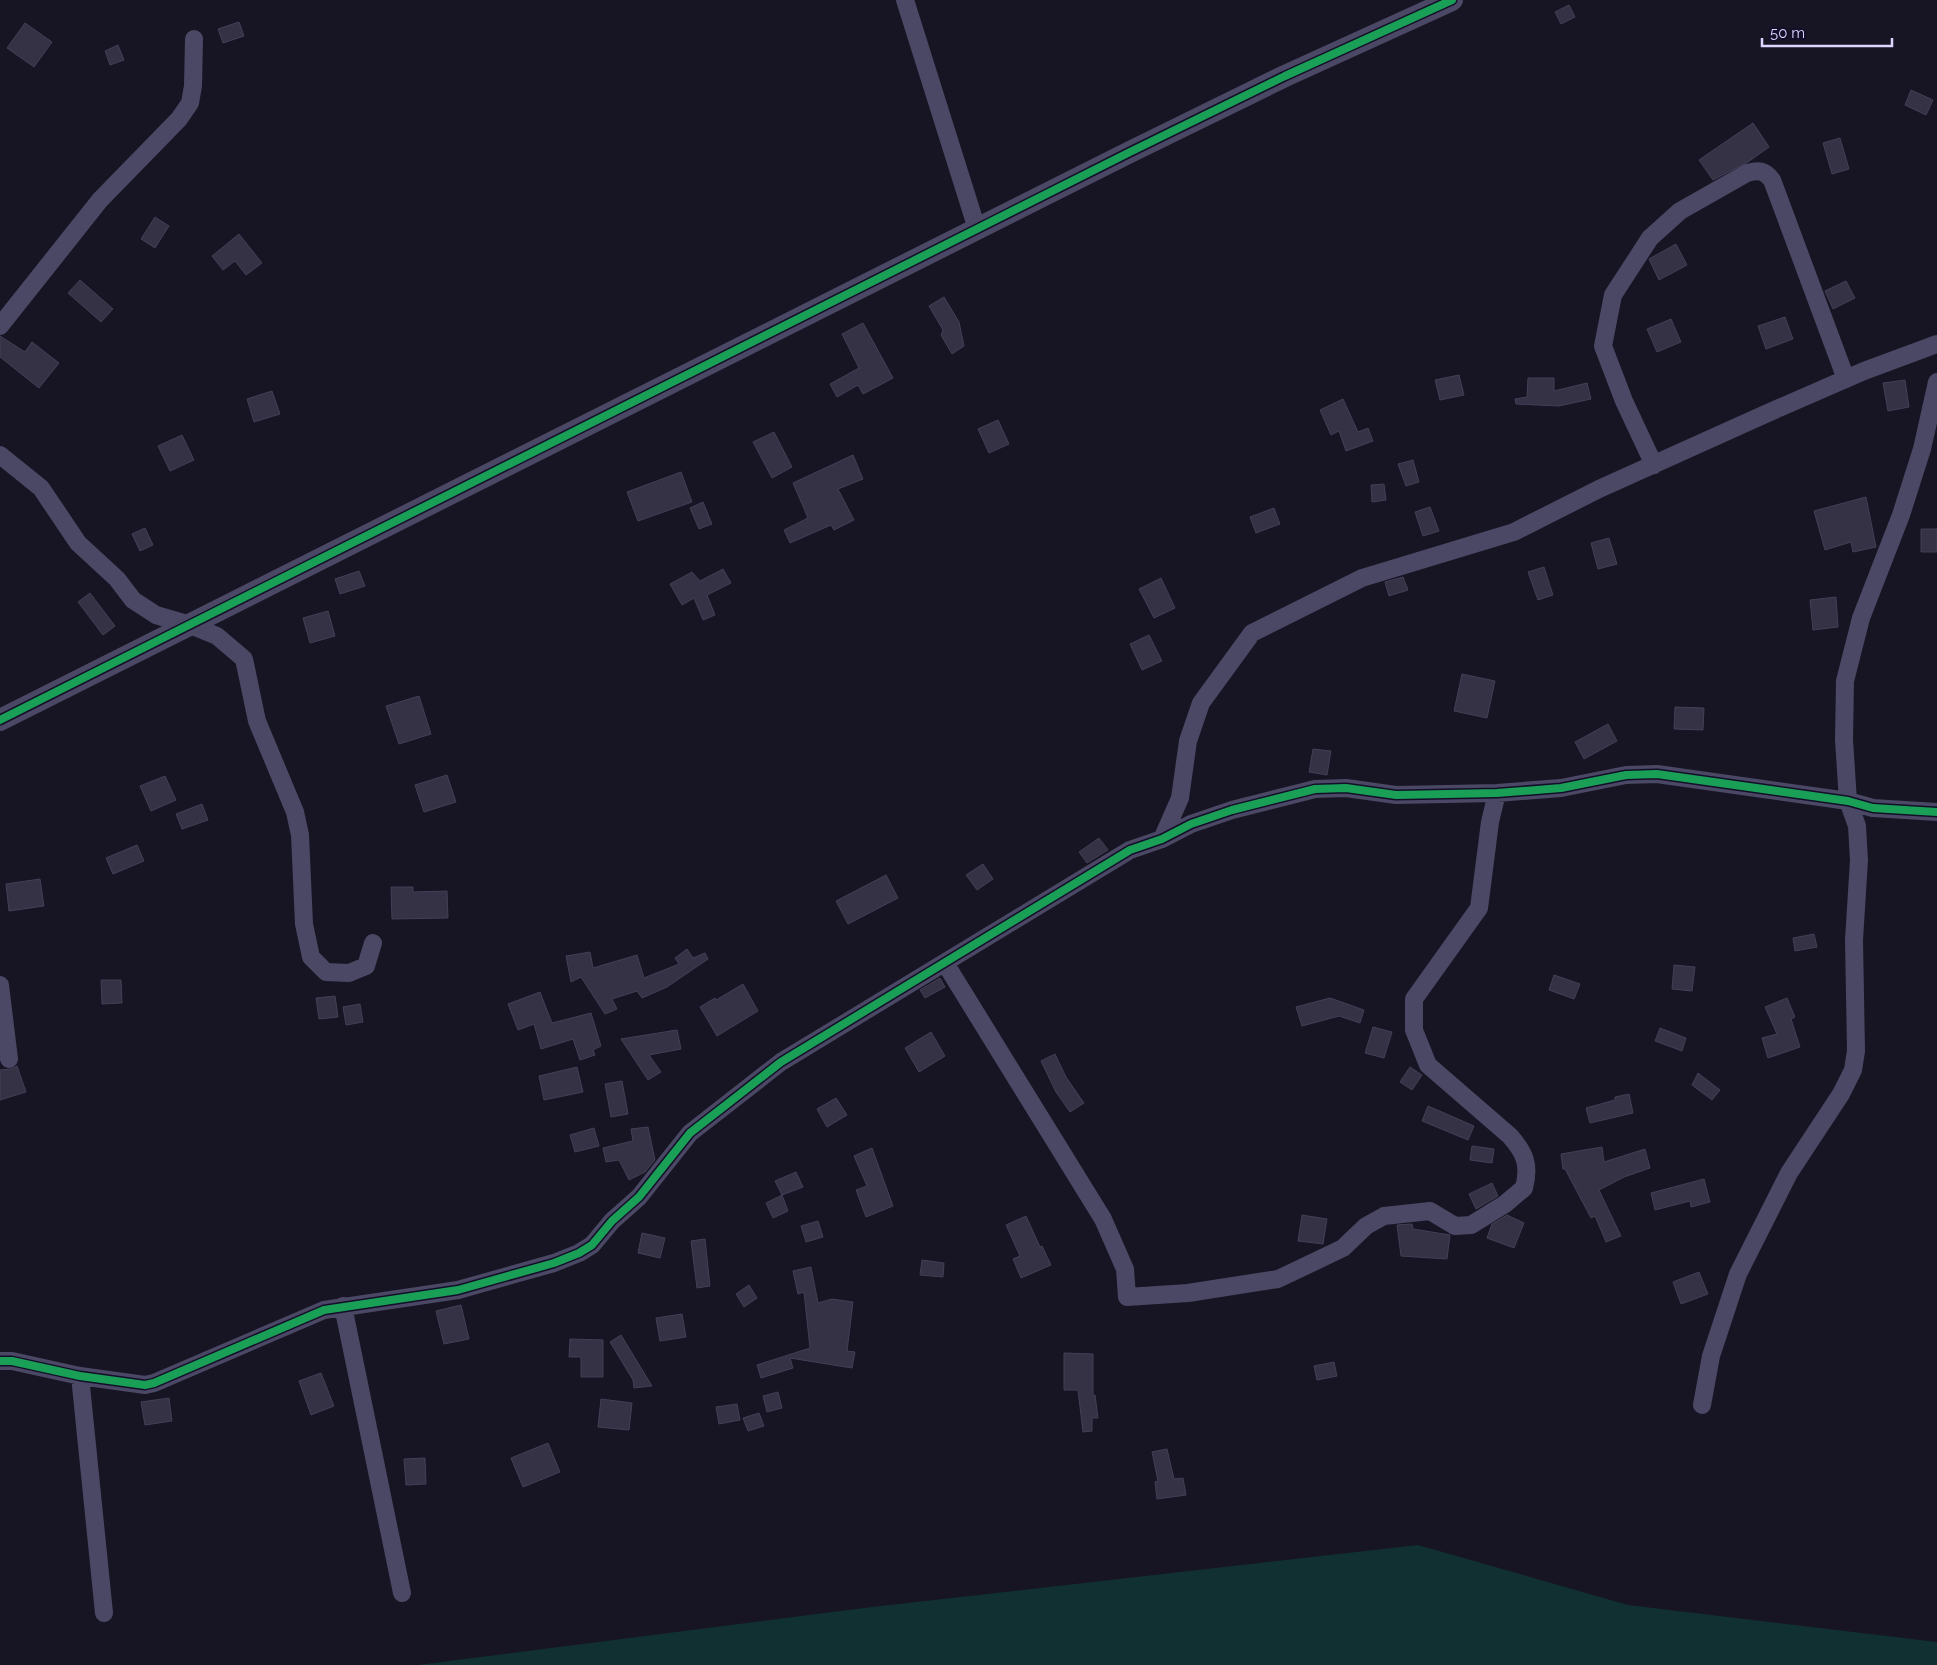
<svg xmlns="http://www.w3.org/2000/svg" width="1937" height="1665" font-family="Raleway,sans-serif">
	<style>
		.green { fill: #113031 }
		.building { fill: #353245; stroke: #433f58 }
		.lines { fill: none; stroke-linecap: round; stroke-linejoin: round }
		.minor { stroke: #4a4864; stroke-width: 18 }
		.tertiary { stroke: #4a4864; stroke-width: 22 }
		.cycleway-casing { stroke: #130e29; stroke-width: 11 }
		.cycleway { stroke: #1a9f57; stroke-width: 8 }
	</style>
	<rect width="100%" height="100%" fill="#171423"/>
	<path class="green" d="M 1418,1545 L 1628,1605 L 1937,1642 L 1937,1665 L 418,1665 L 872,1607 Z"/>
	<path class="building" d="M 1569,5 L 1575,17 L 1561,24 L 1555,12 Z
		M 239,22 L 244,36 L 223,43 L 218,29 Z
		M 25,23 L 52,42 L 34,67 L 7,48 Z
		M 118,45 L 124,60 L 110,65 L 105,51 Z
		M 1911,90 L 1933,100 L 1926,115 L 1905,105 Z
		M 1753,123 L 1769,147 L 1748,162 L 1713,180 L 1699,160 Z
		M 1840,138 L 1849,169 L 1832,174 L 1823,143 Z
		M 155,217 L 169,226 L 155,248 L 141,239 Z
		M 239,234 L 262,263 L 246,275 L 235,261 L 223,270 L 212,256 Z
		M 1676,244 L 1687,265 L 1659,280 L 1649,259 Z
		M 80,280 L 113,309 L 101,322 L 68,293 Z
		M 1846,281 L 1855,298 L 1833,309 L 1825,291 Z
		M 944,297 L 959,322 L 964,346 L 952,354 L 941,335 L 943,330 L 929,306 Z
		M 1785,317 L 1793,339 L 1766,349 L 1758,326 Z
		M 1671,319 L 1681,342 L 1657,352 L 1647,329 Z
		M 863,323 L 893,378 L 863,394 L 858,385 L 837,397 L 830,384 L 859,368 L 842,334 Z
		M 0,336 L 25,352 L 32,342 L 59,363 L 39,388 L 0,357 Z
		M 1459,375 L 1464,395 L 1440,400 L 1435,380 Z
		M 1528,378 L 1554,378 L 1554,391 L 1587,383 L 1591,399 L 1559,406 L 1516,404 L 1515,399 L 1527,397 Z
		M 1905,380 L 1909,407 L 1888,411 L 1883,383 Z
		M 272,391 L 280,414 L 254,422 L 247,399 Z
		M 1343,399 L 1358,432 L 1368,428 L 1373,441 L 1346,451 L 1339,431 L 1331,435 L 1320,410 Z
		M 998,420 L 1009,444 L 989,453 L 978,429 Z
		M 774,432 L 792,467 L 772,478 L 753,442 Z
		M 182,435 L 194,460 L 170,471 L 158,446 Z
		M 853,455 L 863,479 L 838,489 L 854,520 L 834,530 L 831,525 L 790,543 L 784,530 L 808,518 L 793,483 Z
		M 1413,460 L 1419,482 L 1406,486 L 1398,464 Z
		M 681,472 L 692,502 L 638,521 L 627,492 Z
		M 1384,484 L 1386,500 L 1372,502 L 1371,485 Z
		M 1866,497 L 1876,547 L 1853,552 L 1851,542 L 1825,550 L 1814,511 Z
		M 703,502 L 712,524 L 699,529 L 690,508 Z
		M 1430,507 L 1439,531 L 1423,536 L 1415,512 Z
		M 1274,508 L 1280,524 L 1256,533 L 1250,517 Z
		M 145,528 L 153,545 L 140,551 L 132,534 Z
		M 1921,529 L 1937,529 L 1937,552 L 1921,552 Z
		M 1609,538 L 1617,564 L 1598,569 L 1591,543 Z
		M 1544,567 L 1553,595 L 1538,600 L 1528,572 Z
		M 723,569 L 731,583 L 707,595 L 715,615 L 703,620 L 694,598 L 682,605 L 670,584 L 692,572 L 700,581 Z
		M 359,571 L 365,586 L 340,594 L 335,579 Z
		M 1403,577 L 1408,590 L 1389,596 L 1385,582 Z
		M 1161,578 L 1175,608 L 1154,618 L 1139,589 Z
		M 90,593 L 115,626 L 103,635 L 78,602 Z
		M 1836,597 L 1838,627 L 1813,630 L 1810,600 Z
		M 328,611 L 335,636 L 310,643 L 303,618 Z
		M 1149,635 L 1162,661 L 1142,670 L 1130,644 Z
		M 1462,674 L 1495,681 L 1487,718 L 1454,711 Z
		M 419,696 L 431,734 L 399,744 L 386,706 Z
		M 1675,707 L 1704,708 L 1703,730 L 1674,729 Z
		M 1608,724 L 1617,741 L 1584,759 L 1575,742 Z
		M 1313,749 L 1331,751 L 1327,775 L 1309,772 Z
		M 447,775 L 456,802 L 424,812 L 415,785 Z
		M 165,776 L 176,800 L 151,811 L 140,786 Z
		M 202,804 L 208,820 L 182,829 L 176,814 Z
		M 1099,838 L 1108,850 L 1087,863 L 1079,852 Z
		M 137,845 L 144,861 L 113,874 L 106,858 Z
		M 983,864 L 993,879 L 977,890 L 966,875 Z
		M 886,875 L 898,898 L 848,924 L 836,901 Z
		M 40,879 L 44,906 L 9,911 L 6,884 Z
		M 391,887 L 413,887 L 413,892 L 447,891 L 448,918 L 392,919 Z
		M 1814,934 L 1817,947 L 1795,951 L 1793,938 Z
		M 687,949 L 693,958 L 705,953 L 708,959 L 667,987 L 642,998 L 637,991 L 612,999 L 617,1009 L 605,1014 L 581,977 L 571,982 L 566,956 L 590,952 L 593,968 L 637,955 L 644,978 L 679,964 L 675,958 Z
		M 1674,965 L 1695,967 L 1692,991 L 1672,989 Z
		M 1554,975 L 1580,984 L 1574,999 L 1549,990 Z
		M 940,978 L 945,987 L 925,998 L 920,990 Z
		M 101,980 L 121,980 L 122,1003 L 102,1004 Z
		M 743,984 L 758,1011 L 717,1036 L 700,1007 L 715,998 L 716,1000 Z
		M 540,992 L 552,1023 L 591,1013 L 601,1046 L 593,1050 L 595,1055 L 580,1060 L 573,1039 L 541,1049 L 534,1024 L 518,1030 L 508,1004 Z
		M 335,996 L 338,1017 L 319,1019 L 316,998 Z
		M 1330,998 L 1364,1010 L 1360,1023 L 1339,1016 L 1302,1026 L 1296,1007 Z
		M 1787,998 L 1795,1017 L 1791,1019 L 1800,1047 L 1768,1058 L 1762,1038 L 1777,1034 L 1765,1007 Z
		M 360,1004 L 363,1022 L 346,1025 L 343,1007 Z
		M 1373,1027 L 1392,1032 L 1384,1058 L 1365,1053 Z
		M 1660,1028 L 1686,1038 L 1682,1051 L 1655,1041 Z
		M 677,1030 L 681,1049 L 649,1055 L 661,1072 L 648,1080 L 621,1039 Z
		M 931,1032 L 945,1056 L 919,1072 L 905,1048 Z
		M 1055,1054 L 1066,1077 L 1084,1103 L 1070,1112 L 1056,1092 L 1041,1061 Z
		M 17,1066 L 26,1092 L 0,1100 L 0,1070 L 11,1069 Z
		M 577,1067 L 583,1092 L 544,1100 L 539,1076 Z
		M 1410,1067 L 1422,1075 L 1412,1090 L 1400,1082 Z
		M 1698,1073 L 1720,1090 L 1712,1100 L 1692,1085 Z
		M 622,1081 L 628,1114 L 611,1117 L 605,1084 Z
		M 1629,1094 L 1633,1113 L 1590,1123 L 1586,1108 L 1615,1100 L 1615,1097 Z
		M 836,1098 L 847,1115 L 827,1127 L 817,1109 Z
		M 1428,1106 L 1474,1126 L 1468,1140 L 1422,1121 Z
		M 648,1127 L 655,1160 L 645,1172 L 629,1180 L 619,1160 L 606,1162 L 603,1148 L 633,1141 L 631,1129 Z
		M 594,1128 L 599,1146 L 575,1152 L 570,1135 Z
		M 1472,1146 L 1494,1149 L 1492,1163 L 1470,1160 Z
		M 1602,1147 L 1604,1162 L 1645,1149 L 1650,1168 L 1624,1177 L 1599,1190 L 1621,1236 L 1606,1242 L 1595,1216 L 1591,1218 L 1565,1169 L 1563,1169 L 1561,1154 Z
		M 872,1148 L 893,1206 L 866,1217 L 856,1190 L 867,1186 L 854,1156 Z
		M 796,1172 L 803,1187 L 782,1195 L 775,1181 Z
		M 1704,1179 L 1710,1202 L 1691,1207 L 1690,1201 L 1655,1210 L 1651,1193 Z
		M 1492,1183 L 1498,1196 L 1476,1209 L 1469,1194 Z
		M 782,1195 L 788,1211 L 773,1218 L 766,1203 Z
		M 1302,1215 L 1327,1219 L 1323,1244 L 1298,1241 Z
		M 1507,1215 L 1524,1223 L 1514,1248 L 1487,1238 L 1492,1224 Z
		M 1026,1216 L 1040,1247 L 1042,1246 L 1051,1265 L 1021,1278 L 1013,1259 L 1020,1256 L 1006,1225 Z
		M 818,1221 L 823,1237 L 806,1242 L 801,1226 Z
		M 1412,1224 L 1413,1229 L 1450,1235 L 1447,1259 L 1401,1256 L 1397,1225 Z
		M 642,1233 L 665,1238 L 660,1258 L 638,1253 Z
		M 705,1239 L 710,1286 L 697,1288 L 691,1241 Z
		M 922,1260 L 944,1263 L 943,1277 L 920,1275 Z
		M 811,1267 L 818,1303 L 832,1299 L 853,1302 L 847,1351 L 855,1352 L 852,1368 L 790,1358 L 793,1368 L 761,1378 L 757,1365 L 810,1348 L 804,1292 L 798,1294 L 793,1271 Z
		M 1699,1272 L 1708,1294 L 1681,1304 L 1673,1282 Z
		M 749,1285 L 757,1298 L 744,1307 L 736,1294 Z
		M 461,1305 L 469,1339 L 444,1344 L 436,1311 Z
		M 682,1314 L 686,1337 L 660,1341 L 656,1318 Z
		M 621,1335 L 652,1386 L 634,1388 L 633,1380 L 610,1342 Z
		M 570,1339 L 603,1340 L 603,1377 L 581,1377 L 581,1357 L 569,1357 Z
		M 1064,1353 L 1093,1354 L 1093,1396 L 1095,1395 L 1098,1418 L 1092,1418 L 1092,1431 L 1083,1432 L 1078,1390 L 1064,1390 Z
		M 1334,1362 L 1337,1376 L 1317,1380 L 1314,1366 Z
		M 321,1373 L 334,1406 L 311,1415 L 299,1381 Z
		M 778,1392 L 782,1408 L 767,1412 L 763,1396 Z
		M 169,1398 L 172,1421 L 145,1425 L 141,1402 Z
		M 601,1399 L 632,1403 L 629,1430 L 598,1427 Z
		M 737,1404 L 740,1420 L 719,1424 L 716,1407 Z
		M 759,1413 L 764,1426 L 748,1431 L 743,1418 Z
		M 548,1443 L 560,1472 L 523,1487 L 511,1458 Z
		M 1167,1449 L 1174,1479 L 1183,1478 L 1186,1495 L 1157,1499 L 1155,1482 L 1158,1481 L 1152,1452 Z
		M 425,1458 L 426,1484 L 406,1485 L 404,1459 Z"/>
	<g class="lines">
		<path class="minor" d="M 905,0 L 977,229
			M 0,326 L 100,200 L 179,119 L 190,103 L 193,86 L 194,39
			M 0,455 L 41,488 L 78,543 L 117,579 L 133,600 L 156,615 L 190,625 L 217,636 L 244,659 L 257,721 L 295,812 L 300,835 L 304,924 L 311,957 L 326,972 L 349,973 L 366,966 L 373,943
			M 1654,465 L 1624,401 L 1603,346 L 1613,295 L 1650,238 L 1680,211 L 1747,173 C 1759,170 1764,170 1772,180 L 1846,379
			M 1162,839 L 1180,798 L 1188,741 L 1201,703 L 1252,633 L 1362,578 L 1514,532 L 1599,489 L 1770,412 L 1864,371 L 1937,344
			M 945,963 L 1103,1219 L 1125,1269 L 1127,1297 L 1188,1293 L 1278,1279 L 1343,1248 L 1366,1226 L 1384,1216 L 1430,1211 L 1455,1226 L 1471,1225 L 1505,1204 L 1524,1188 C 1530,1165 1525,1153 1510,1136 L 1428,1065 L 1414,1030 L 1414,999 L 1479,908 L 1490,822 L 1497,793
			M 0,985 L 9,1059
			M 343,1306 L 402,1593
			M 0,1361 L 12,1361 L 80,1376 L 145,1385 L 154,1383 L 324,1310 L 458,1290 L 554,1263 L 579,1253 L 592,1245 L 612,1221 L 639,1197 L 690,1133 L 781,1062 L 1130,850 L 1162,839 L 1191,824 L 1232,810 L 1315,789 L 1346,788 L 1396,795 L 1497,793 L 1561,788 L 1626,775 L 1657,774 L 1848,801 L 1873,808 L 1937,812
			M 80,1376 L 104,1613
			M 1702,1405 L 1711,1356 L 1738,1274 L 1789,1173 L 1841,1094 L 1853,1070 L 1856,1051 L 1854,940 L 1859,860 L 1857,826 L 1848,801 L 1844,740 L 1845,681 L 1861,618 L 1901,515 L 1922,449 L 1937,382"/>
		<path class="tertiary" d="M 0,720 L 1130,152 L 1285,76 L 1452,0"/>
		<g class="cycleway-casing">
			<path id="cycleway" d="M 0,720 L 1130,152 L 1285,76 L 1452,0
				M 0,1361 L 12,1361 L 80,1376 L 145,1385 L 154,1383 L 324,1310 L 458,1290 L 554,1263 L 579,1253 L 592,1245 L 612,1221 L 639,1197 L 690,1133 L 781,1062 L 1130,850 L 1162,839 L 1191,824 L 1232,810 L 1315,789 L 1346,788 L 1396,795 L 1497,793 L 1561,788 L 1626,775 L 1657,774 L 1848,801 L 1873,808 L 1937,812"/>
		</g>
		<use href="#cycleway" class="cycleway"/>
	</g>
	<path d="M1762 38v8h130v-8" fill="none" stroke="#dbd6ff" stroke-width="2.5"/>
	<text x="1770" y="38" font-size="15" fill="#dbd6ff" stroke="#130e29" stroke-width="4" paint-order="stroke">50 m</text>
</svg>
